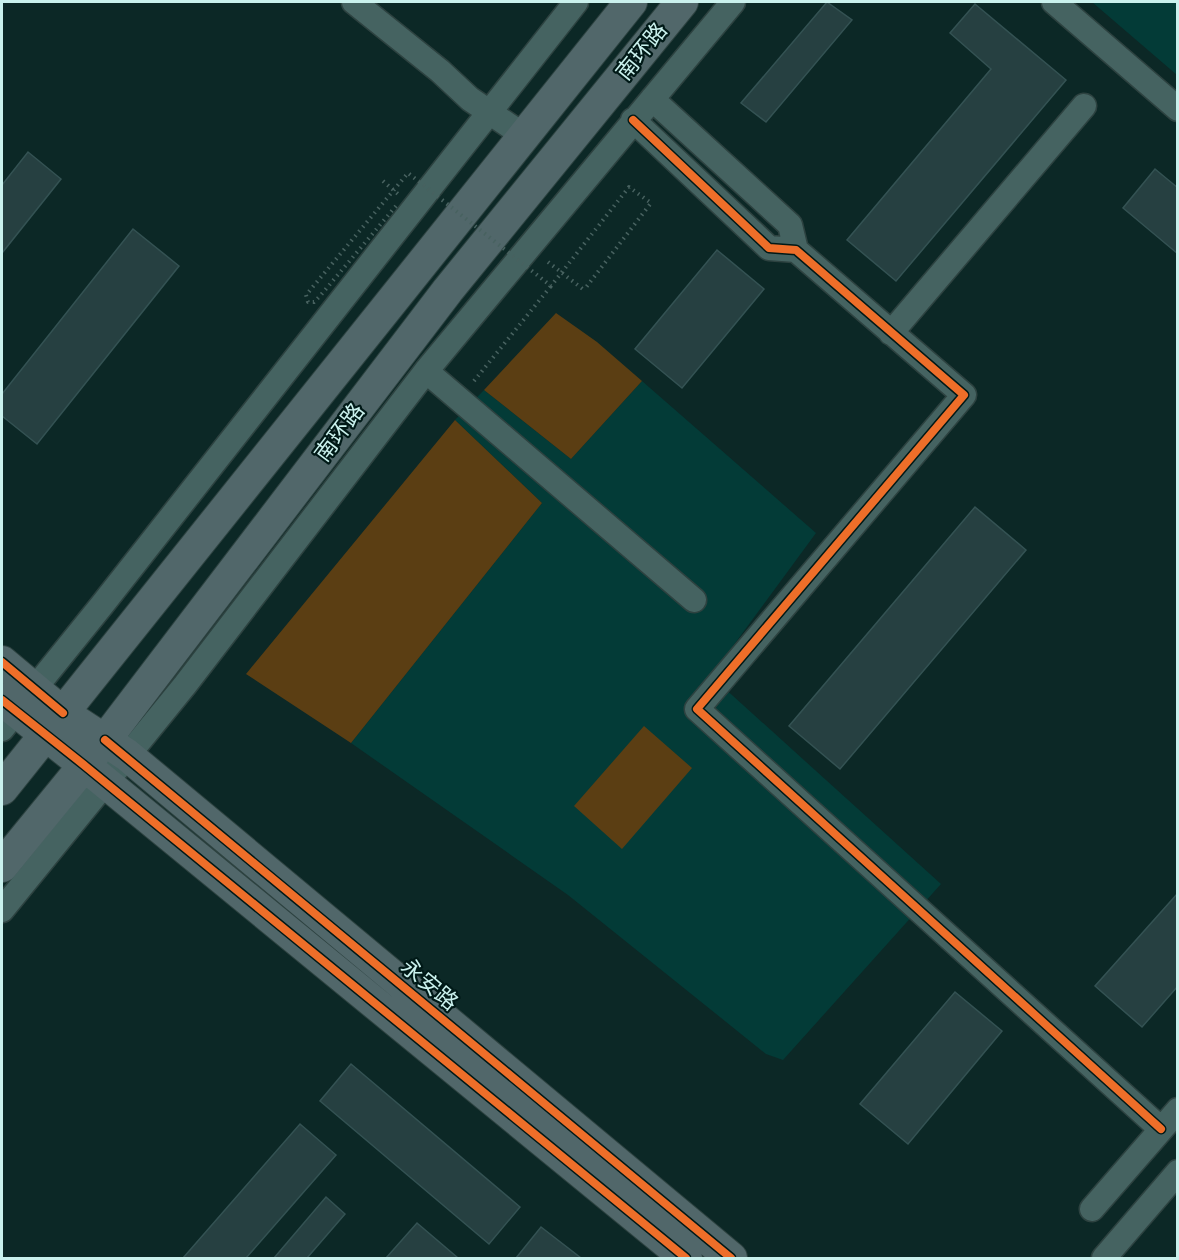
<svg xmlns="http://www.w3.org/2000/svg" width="1179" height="1260" font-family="'PT Sans Narrow','Noto Sans SC',sans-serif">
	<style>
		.built { fill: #033b37 }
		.green { fill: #5b3e13 }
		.building { fill: #264041; stroke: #345253; stroke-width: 1.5 }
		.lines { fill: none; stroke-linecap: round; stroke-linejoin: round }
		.minor-casing { stroke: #2d4240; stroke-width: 27 }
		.major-casing { stroke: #2d4240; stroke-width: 34 }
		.path { stroke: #486260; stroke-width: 4; stroke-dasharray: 1.5 4.5; stroke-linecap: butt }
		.minor { stroke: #456361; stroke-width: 24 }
		.major { stroke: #51676a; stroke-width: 32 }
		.path-bridge { stroke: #486260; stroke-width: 4; stroke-dasharray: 1.5 4.5; stroke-linecap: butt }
		.cycleway-casing { stroke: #001917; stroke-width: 11 }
		.cycleway { stroke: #ee6e29; stroke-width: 8 }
		.labels { text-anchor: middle; stroke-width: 4.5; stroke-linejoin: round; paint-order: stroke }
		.street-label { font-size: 22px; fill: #caf1ed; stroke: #001917 }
	</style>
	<rect width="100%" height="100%" fill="#0c2826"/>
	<path class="built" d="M 1092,2 L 1177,2 L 1177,75 Z
		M 642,381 L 816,533 L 711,676 L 941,884 L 783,1060 L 766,1054 L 568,895 L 351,743 L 542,503 L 455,420 L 484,390 L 571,459 Z"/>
	<path class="green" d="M 556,313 L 597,342 L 642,381 L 571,459 L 484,390 Z
		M 455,420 L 542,503 L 351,743 L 246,674 Z
		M 644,726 L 692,768 L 622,849 L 574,806 Z"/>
	<path class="building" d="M 827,2 L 852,20 L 766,122 L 741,103 Z
		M 975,4 L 1066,80 L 896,281 L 847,240 L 991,69 L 950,33 Z
		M 28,152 L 61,179 L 2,253 L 2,185 Z
		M 1155,169 L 1178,188 L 1178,254 L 1123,208 Z
		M 133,229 L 179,266 L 37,444 L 2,416 L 2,394 Z
		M 717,250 L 764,289 L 682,388 L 635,349 Z
		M 975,507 L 1026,550 L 840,769 L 789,726 Z
		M 1178,893 L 1178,986 L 1142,1027 L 1095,986 Z
		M 955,992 L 1002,1031 L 908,1144 L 860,1104 Z
		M 351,1064 L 520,1207 L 489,1244 L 320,1101 Z
		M 300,1124 L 336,1155 L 246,1258 L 183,1258 Z
		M 326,1197 L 345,1214 L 307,1258 L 274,1258 Z
		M 417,1223 L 458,1258 L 386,1258 Z
		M 541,1227 L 581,1258 L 516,1258 Z"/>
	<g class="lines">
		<g class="minor-casing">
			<path id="minor" d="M 354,2 L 440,71 L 470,99 L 523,135
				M 1054,2 L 1178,109
				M 652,99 L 790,225 L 796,250
				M 633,120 L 769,248 L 796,250 L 964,395 L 697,709 L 1161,1129
				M 891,333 L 1084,106
				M 426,371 L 694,600
				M 2,729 L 102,605 L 576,2
				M 2,910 L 185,685 L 426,371 L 733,2
				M 1092,1209 L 1178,1110
				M 1104,1258 L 1178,1172"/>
		</g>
		<g class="major-casing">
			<path id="major" d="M 2,662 L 63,713 L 127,755 L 731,1258
				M 2,700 L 84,765 L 686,1258
				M 2,789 L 631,2
				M 2,866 L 105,740 L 448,290 L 682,2"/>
		</g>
		<path class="path" d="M 383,181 L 398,194
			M 548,262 L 584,290
			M 474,381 L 551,286"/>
		<use href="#minor" class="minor"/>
		<use href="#major" class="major"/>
		<path class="path-bridge" d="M 396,206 L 320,296 L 314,302 L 308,302 L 306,295 L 408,173 L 551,286 L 629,187 L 651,203 L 584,290"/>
		<g class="cycleway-casing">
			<path id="cycleway" d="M 633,120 L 769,248 L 796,250 L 964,395 L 697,709 L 1161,1129
				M 2,662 L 63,713
				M 2,700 L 84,765 L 686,1258
				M 105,740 L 731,1258"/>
		</g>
		<use href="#cycleway" class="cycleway"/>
	</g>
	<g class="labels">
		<g class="street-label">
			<text transform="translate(641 51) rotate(-51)" y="8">南环路</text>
			<text transform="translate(339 432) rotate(-53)" y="8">南环路</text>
			<text transform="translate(430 984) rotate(40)" y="8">永安路</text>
		</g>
	</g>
	<rect width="1179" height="1260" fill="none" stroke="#caf1ed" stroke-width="6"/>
</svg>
